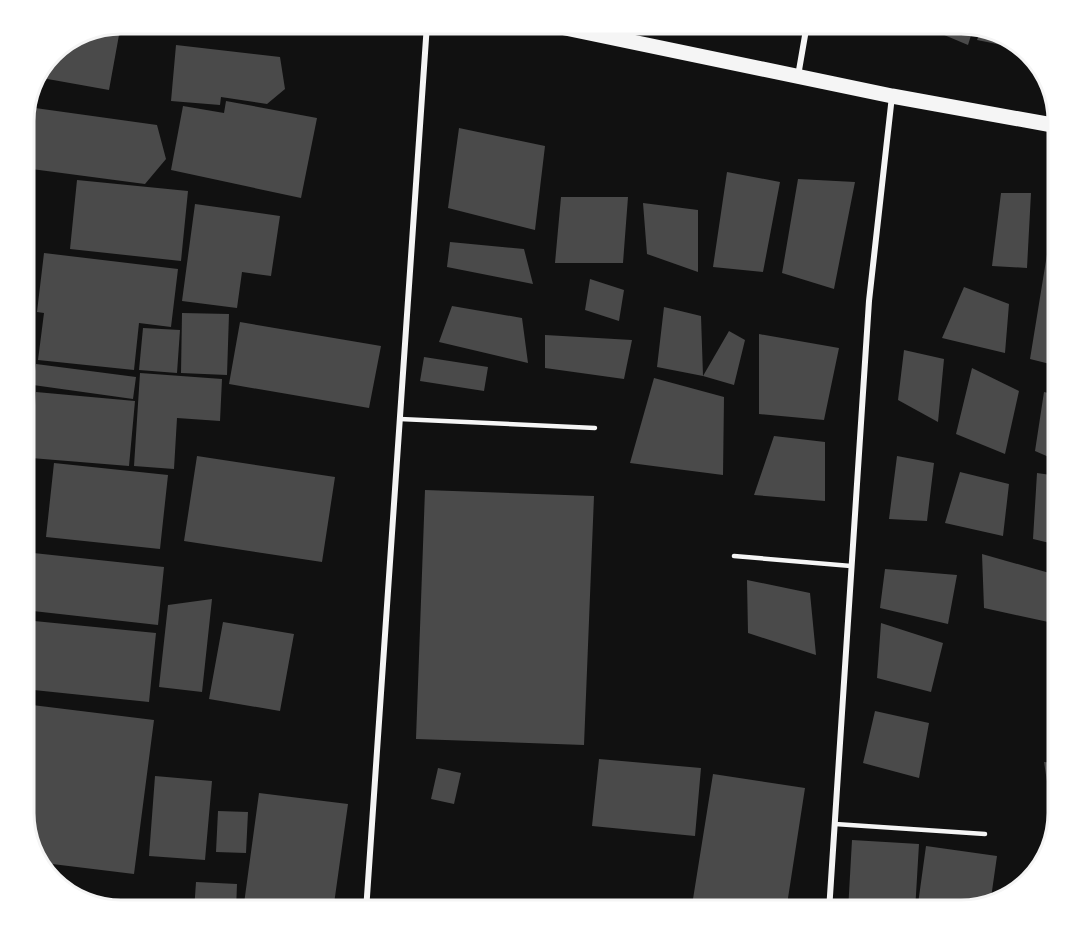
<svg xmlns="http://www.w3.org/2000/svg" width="1082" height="935" font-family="Commissioner,sans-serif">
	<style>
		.building { fill: #4a4a4a }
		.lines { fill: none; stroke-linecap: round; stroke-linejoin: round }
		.service { stroke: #f5f5f5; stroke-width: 4.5 }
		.minor { stroke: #f5f5f5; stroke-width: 6 }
		.primary { stroke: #f5f5f5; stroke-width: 15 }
		.rim { fill: none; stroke: #f5f5f5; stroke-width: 3 }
	</style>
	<rect width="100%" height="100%" fill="#111"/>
	<path class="building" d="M 121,24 L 109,90 L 42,78 L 57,48 Z
		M 865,24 L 895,24 L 893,32 Z
		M 918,24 L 961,24 L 973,29 L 968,45 Z
		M 980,32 L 1018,47 L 1017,48 L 977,40 Z
		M 176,45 L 280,57 L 285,89 L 267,104 L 221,97 L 220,105 L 171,101 Z
		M 226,101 L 317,118 L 301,198 L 171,170 L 183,106 L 224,113 Z
		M 28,107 L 157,125 L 166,159 L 145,184 L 24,168 L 24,114 Z
		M 459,128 L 545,146 L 535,230 L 448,208 Z
		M 727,172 L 780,182 L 763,272 L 713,267 Z
		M 798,179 L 855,182 L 834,289 L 782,273 Z
		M 77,180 L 188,191 L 181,261 L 70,249 Z
		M 1001,193 L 1031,193 L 1027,268 L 992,266 Z
		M 1057,193 L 1058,194 L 1058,366 L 1030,359 Z
		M 561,197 L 628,197 L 623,263 L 555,263 Z
		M 643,203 L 698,210 L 698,272 L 647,254 Z
		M 195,204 L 280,216 L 271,276 L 242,272 L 237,308 L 182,301 Z
		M 450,242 L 524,249 L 533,284 L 447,267 Z
		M 44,253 L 178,269 L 171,327 L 139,323 L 134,370 L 38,360 L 44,313 L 37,312 Z
		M 590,279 L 624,290 L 619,321 L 585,310 Z
		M 964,287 L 1009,304 L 1005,353 L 942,338 Z
		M 452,306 L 522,318 L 528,363 L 439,342 Z
		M 664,307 L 701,316 L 703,376 L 657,367 Z
		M 182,313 L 229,314 L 227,375 L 181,373 Z
		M 240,322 L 381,346 L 369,408 L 229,384 Z
		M 143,328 L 180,330 L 177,373 L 139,370 Z
		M 729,331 L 745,340 L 734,385 L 703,376 Z
		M 759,334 L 839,348 L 824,420 L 759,414 Z
		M 545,335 L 632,340 L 624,379 L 545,368 Z
		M 904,350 L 944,359 L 938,422 L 898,400 Z
		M 424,357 L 488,367 L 484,391 L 420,381 Z
		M 36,364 L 136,377 L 133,399 L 33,385 Z
		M 972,368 L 1019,391 L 1005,454 L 956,434 Z
		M 140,373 L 222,379 L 220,421 L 177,418 L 174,469 L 134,466 Z
		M 654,378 L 724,397 L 723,475 L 630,463 Z
		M 36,392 L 135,401 L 129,466 L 31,458 Z
		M 1044,392 L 1058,395 L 1058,461 L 1035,451 Z
		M 774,436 L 825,442 L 825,501 L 754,495 Z
		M 197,456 L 335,477 L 322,562 L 184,541 Z
		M 897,456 L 934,463 L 927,521 L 889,519 Z
		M 54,463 L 168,475 L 160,549 L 46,537 Z
		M 960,472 L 1009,484 L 1003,536 L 945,523 Z
		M 1037,473 L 1058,476 L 1058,545 L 1033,539 Z
		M 425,490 L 594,496 L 584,745 L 416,739 Z
		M 24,552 L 164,567 L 158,625 L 24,610 Z
		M 982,554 L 1053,574 L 1053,623 L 984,608 Z
		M 885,569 L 957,575 L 948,624 L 880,608 Z
		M 747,580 L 810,593 L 816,655 L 748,633 Z
		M 212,599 L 202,692 L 159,687 L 168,605 Z
		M 24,620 L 156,633 L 149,702 L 24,689 Z
		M 223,622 L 294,634 L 280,711 L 209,699 Z
		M 881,623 L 943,643 L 931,692 L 877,678 Z
		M 24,704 L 154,720 L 134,874 L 44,863 L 24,820 Z
		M 875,711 L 929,723 L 919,778 L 863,763 Z
		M 599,759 L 701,768 L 695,836 L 592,826 Z
		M 1044,762 L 1058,763 L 1058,814 L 1052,814 Z
		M 438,768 L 461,773 L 454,804 L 431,799 Z
		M 713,774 L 805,788 L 786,911 L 693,899 Z
		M 155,776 L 212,781 L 205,860 L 149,856 Z
		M 259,793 L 348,804 L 333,911 L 243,911 Z
		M 218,811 L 248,812 L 246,853 L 216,852 Z
		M 852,840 L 919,844 L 915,911 L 848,911 Z
		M 926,846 L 997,856 L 991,898 L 963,910 L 918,904 Z
		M 196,882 L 237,884 L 236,911 L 194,911 Z"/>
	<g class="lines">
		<path class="service" d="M 400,419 L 595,428
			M 734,556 L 851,566
			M 835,824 L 985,834"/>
		<path class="minor" d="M 798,76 L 807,24
			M 366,911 L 427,24
			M 829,911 L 869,301 L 892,96"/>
		<path class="primary" d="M 546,24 L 892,96 L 1058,126"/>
	</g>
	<path d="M0 0H1082V935H0ZM121 34H961A87 87 0 0 1 1048 121V813A87 87 0 0 1 961 900H121A87 87 0 0 1 34 813V121A87 87 0 0 1 121 34Z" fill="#fff" fill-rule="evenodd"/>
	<path class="rim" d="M121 34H961A87 87 0 0 1 1048 121V813A87 87 0 0 1 961 900H121A87 87 0 0 1 34 813V121A87 87 0 0 1 121 34Z"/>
</svg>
